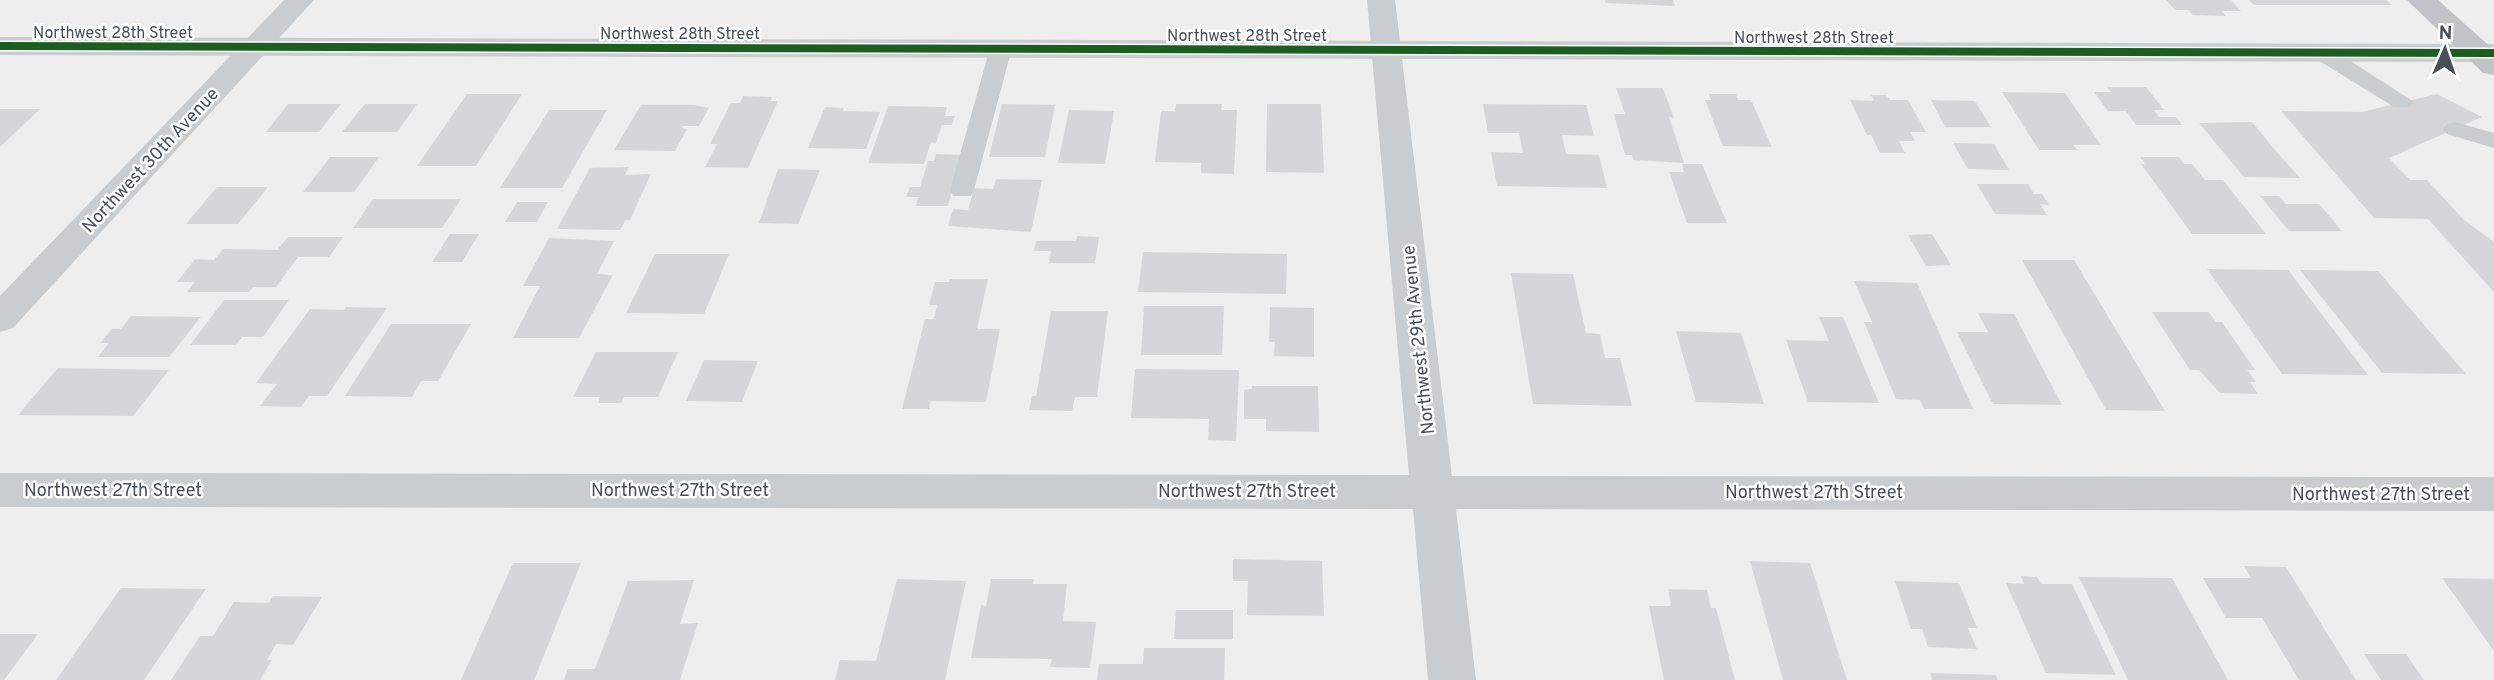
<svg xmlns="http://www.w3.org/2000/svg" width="2494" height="680" font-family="Overpass,sans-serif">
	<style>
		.building { fill: #d6d6d8 }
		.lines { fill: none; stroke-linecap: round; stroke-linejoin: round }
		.service { fill: #cacdcf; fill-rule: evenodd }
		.minor { fill: #cacdcf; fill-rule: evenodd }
		.tertiary { fill: #cacdcf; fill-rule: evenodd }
		.trunk { fill: #c0c4c8; fill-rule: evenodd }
		.cycleway-casing { stroke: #fff; stroke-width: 11 }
		.cycleway { stroke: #1b5e20; stroke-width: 8 }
		.labels { text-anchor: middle; stroke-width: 5; stroke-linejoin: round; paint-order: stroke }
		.far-street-label { font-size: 16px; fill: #475059; stroke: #fff }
		.street-label { font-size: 18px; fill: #475059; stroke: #fff }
	</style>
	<rect width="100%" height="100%" fill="#efeeee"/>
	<path class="building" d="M 1605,0 L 1673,0 L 1675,6 L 1606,3 Z
		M 2166,0 L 2231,0 L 2241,11 L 2222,11 L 2226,16 L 2193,15 L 2188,10 L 2175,10 Z
		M 2249,0 L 2386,0 L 2392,5 L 2254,5 Z
		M 2107,87 L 2146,87 L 2164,110 L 2154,110 L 2159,117 L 2176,117 L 2182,125 L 2136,125 L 2126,111 L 2108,111 L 2094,92 L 2111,92 Z
		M 1616,88 L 1663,88 L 1674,118 L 1669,117 L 1684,163 L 1633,160 L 1632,155 L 1625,155 L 1614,114 L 1625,114 Z
		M 2002,92 L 2065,93 L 2101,145 L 2073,145 L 2078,150 L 2039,150 Z
		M 467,94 L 522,94 L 476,166 L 417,166 Z
		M 1709,94 L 1736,94 L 1738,100 L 1751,100 L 1772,147 L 1723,146 L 1705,100 L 1711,100 Z
		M 2437,94 L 2482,117 L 2389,158 L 2410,180 L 2427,180 L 2463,219 L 2494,242 L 2494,292 L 2428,219 L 2374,218 L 2281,111 L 2362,112 Z
		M 1871,95 L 1886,95 L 1890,100 L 1908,100 L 1926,132 L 1910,132 L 1915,141 L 1899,141 L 1905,153 L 1880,153 L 1871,135 L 1867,135 L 1850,100 L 1874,101 Z
		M 743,96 L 772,97 L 770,101 L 778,101 L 748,168 L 705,167 L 717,144 L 710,144 L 731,103 L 740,103 Z
		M 1931,100 L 1975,101 L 1991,127 L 1945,127 Z
		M 288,104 L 341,104 L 319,132 L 266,132 Z
		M 365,104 L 417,104 L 397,132 L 342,132 Z
		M 1002,104 L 1055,105 L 1045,157 L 989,157 Z
		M 1176,104 L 1222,104 L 1221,110 L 1237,110 L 1234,174 L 1201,173 L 1201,163 L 1155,162 L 1161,111 L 1175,111 Z
		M 1267,104 L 1321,104 L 1324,173 L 1266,172 Z
		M 1483,104 L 1586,105 L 1594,136 L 1562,135 L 1566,154 L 1599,155 L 1607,188 L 1497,186 L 1491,152 L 1523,153 L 1519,133 L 1488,133 Z
		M 641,105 L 694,105 L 709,108 L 699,126 L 683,126 L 682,128 L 687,129 L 675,151 L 614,150 Z
		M 888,106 L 947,107 L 945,116 L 955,116 L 952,125 L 942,125 L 936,143 L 931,142 L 924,164 L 868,163 Z
		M 825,107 L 844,108 L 843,111 L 880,112 L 866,149 L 808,148 Z
		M 0,109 L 40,109 L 0,147 Z
		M 549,110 L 607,110 L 562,188 L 500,188 Z
		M 1069,110 L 1114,111 L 1105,164 L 1058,163 Z
		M 2252,122 L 2275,150 L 2300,178 L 2244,177 L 2199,123 Z
		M 1953,143 L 1994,144 L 2009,170 L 1968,169 Z
		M 936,154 L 961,155 L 948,206 L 916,206 L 918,197 L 906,197 L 910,187 L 920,187 L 928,161 L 934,161 Z
		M 330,157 L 379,157 L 354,192 L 303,192 Z
		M 2140,157 L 2179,157 L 2184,164 L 2192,164 L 2205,180 L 2223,180 L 2266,234 L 2192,234 L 2141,164 L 2145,164 Z
		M 1682,164 L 1702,164 L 1727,223 L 1687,223 L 1669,172 L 1684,172 Z
		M 629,167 L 625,175 L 651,174 L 630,220 L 626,220 L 620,230 L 557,229 L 590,168 Z
		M 778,169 L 820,170 L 798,224 L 759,223 Z
		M 996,179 L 1042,180 L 1031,232 L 948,226 L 953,209 L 968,210 L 974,188 L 993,189 Z
		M 1977,184 L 2028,184 L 2034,194 L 2042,194 L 2046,200 L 2049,205 L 2040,204 L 2047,215 L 1995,214 Z
		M 217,187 L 268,187 L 238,224 L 186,224 Z
		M 2260,196 L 2279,196 L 2286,204 L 2319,204 L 2342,231 L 2289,231 Z
		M 373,199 L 461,199 L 442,228 L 353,228 Z
		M 517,202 L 548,202 L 537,222 L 505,222 Z
		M 450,234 L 479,234 L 462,262 L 432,262 Z
		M 1932,234 L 1951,265 L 1926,266 L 1908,235 Z
		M 1077,236 L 1099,237 L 1095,263 L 1049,263 L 1051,251 L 1034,251 L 1036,241 L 1076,241 Z
		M 288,237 L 343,237 L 329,257 L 298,257 L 276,287 L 253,287 L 249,292 L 187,292 L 195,282 L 177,282 L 195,259 L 214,260 L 223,249 L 277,250 Z
		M 549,238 L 614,241 L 597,274 L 613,275 L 579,338 L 513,338 L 540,286 L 523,286 Z
		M 1143,252 L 1287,254 L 1286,294 L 1138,292 Z
		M 655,254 L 729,254 L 704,314 L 626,313 Z
		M 2022,260 L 2074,260 L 2165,411 L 2106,410 Z
		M 2207,269 L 2288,270 L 2368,375 L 2282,374 Z
		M 2300,270 L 2378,271 L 2466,374 L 2382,373 Z
		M 1511,273 L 1573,274 L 1586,333 L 1600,334 L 1605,358 L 1620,358 L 1632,406 L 1533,404 Z
		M 950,279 L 988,279 L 977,329 L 1000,329 L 986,402 L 930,401 L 929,409 L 902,409 L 925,319 L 934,319 L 937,305 L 929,305 L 935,282 L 949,282 Z
		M 1854,281 L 1917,283 L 1973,409 L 1924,409 L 1920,400 L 1896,399 L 1864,322 L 1872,322 Z
		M 224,300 L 289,300 L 263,337 L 242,337 L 236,345 L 190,345 Z
		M 1144,306 L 1224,306 L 1222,355 L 1141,355 Z
		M 346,307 L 387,308 L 327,396 L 309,396 L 301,407 L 260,406 L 277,384 L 256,383 L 310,309 L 344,310 Z
		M 1270,307 L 1314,308 L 1314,357 L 1274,356 L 1275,342 L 1269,342 Z
		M 1051,311 L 1108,311 L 1097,397 L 1075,397 L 1072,411 L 1029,410 L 1032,396 L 1036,396 Z
		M 2152,312 L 2209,312 L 2216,322 L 2222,322 L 2255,370 L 2247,370 L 2256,382 L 2250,382 L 2258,394 L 2220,393 L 2199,370 L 2190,370 Z
		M 1978,313 L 2014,314 L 2062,405 L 1993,404 L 1957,332 L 1988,332 Z
		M 131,316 L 201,317 L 169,357 L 98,357 L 109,343 L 100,343 L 112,329 L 121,329 Z
		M 1819,317 L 1843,317 L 1879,403 L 1808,402 L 1786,340 L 1829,341 Z
		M 391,324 L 471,324 L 438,381 L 421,381 L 412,397 L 345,396 Z
		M 1676,331 L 1741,333 L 1764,404 L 1696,402 Z
		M 596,352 L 678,352 L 658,397 L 624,397 L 621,403 L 598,403 L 600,397 L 573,397 Z
		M 704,360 L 758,361 L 742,402 L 686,401 Z
		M 58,368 L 169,370 L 133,416 L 18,415 Z
		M 1135,369 L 1239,370 L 1236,441 L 1208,440 L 1209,419 L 1131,418 Z
		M 1252,386 L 1318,386 L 1319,432 L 1266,431 L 1266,419 L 1244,419 L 1244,390 L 1252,389 Z
		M 1233,559 L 1322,561 L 1324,616 L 1247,615 L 1248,581 L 1233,581 Z
		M 1750,561 L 1810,563 L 1847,680 L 1783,680 Z
		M 513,563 L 581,563 L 534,680 L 461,680 Z
		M 2244,566 L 2286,567 L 2356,680 L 2299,680 L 2262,618 L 2226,618 L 2203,578 L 2251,578 Z
		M 2021,576 L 2037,577 L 2041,584 L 2072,584 L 2116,675 L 2046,673 L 2006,583 L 2024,584 Z
		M 2079,577 L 2172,578 L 2228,680 L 2128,680 Z
		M 2442,578 L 2494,579 L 2494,651 Z
		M 897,579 L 966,581 L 945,680 L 835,680 L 840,660 L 876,661 Z
		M 991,579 L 1034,579 L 1033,584 L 1067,584 L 1063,621 L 1096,622 L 1090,668 L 1050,667 L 1052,659 L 971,658 L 981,605 L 986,606 Z
		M 694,580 L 680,624 L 698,623 L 680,680 L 564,680 L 568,669 L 595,669 L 628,581 Z
		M 1895,581 L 1959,583 L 1977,628 L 1968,628 L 1977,649 L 1928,647 L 1922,629 L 1911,629 Z
		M 121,588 L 206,589 L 144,680 L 56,680 Z
		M 1668,589 L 1707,590 L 1711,608 L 1716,608 L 1735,680 L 1664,680 L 1649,606 L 1671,606 Z
		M 273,596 L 322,597 L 293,645 L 276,644 L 267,660 L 272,660 L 260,680 L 171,680 L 200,636 L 213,636 L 234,602 L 269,603 Z
		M 1176,610 L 1233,610 L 1233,639 L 1174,639 Z
		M 0,634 L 38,634 L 4,680 L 0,680 Z
		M 1144,648 L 1225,648 L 1224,680 L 1097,680 L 1099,664 L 1143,664 Z
		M 2364,654 L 2406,654 L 2424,680 L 2381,680 Z
		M 1930,673 L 1996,675 L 1998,680 L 1932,680 Z"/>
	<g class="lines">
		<path class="service" d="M 1001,41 L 1012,48 L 974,190 L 971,196 L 953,196 L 950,190 L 990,48 Z
			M 2321,45 L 2329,47 L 2414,102 L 2410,107 L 2394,107 L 2313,57 L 2310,52 Z
			M 2455,122 L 2494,133 L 2494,148 L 2447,134 L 2443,129 L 2447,124 Z"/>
		<path class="minor" d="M 284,0 L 314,0 L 13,328 L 0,332 L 0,296 Z
			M 1367,0 L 1395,0 L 1452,476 L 2494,477 L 2494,511 L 1456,509 L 1476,680 L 1428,680 L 1413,509 L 0,507 L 0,473 L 1409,475 Z"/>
		<path class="tertiary" d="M 0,37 L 2494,44 L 2494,62 L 0,55 Z"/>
		<path class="trunk" d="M 2407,0 L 2438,0 L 2494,50 L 2494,75 L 2483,73 Z"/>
		<g class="cycleway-casing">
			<path id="cycleway" d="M 0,46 L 2494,53"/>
		</g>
		<use href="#cycleway" class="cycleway"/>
	</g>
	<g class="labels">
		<g class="far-street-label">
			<text x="113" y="38">Northwest 28th Street</text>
			<text x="680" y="39">Northwest 28th Street</text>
			<text x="1247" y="41">Northwest 28th Street</text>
			<text x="1814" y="43">Northwest 28th Street</text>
		</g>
		<g class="street-label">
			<text transform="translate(150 160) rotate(-47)" y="6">Northwest 30th Avenue</text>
			<text transform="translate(1418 340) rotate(-96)" y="6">Northwest 29th Avenue</text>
			<text x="113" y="496">Northwest 27th Street</text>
			<text x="680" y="496">Northwest 27th Street</text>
			<text x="1247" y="497">Northwest 27th Street</text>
			<text x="1814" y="498">Northwest 27th Street</text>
			<text x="2381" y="500">Northwest 27th Street</text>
		</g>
	</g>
	<g transform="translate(2445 49) rotate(2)" stroke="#ffffff" stroke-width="5" paint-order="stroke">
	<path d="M0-5L12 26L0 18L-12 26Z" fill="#475059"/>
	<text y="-10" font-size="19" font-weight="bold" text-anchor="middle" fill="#475059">N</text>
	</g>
</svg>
